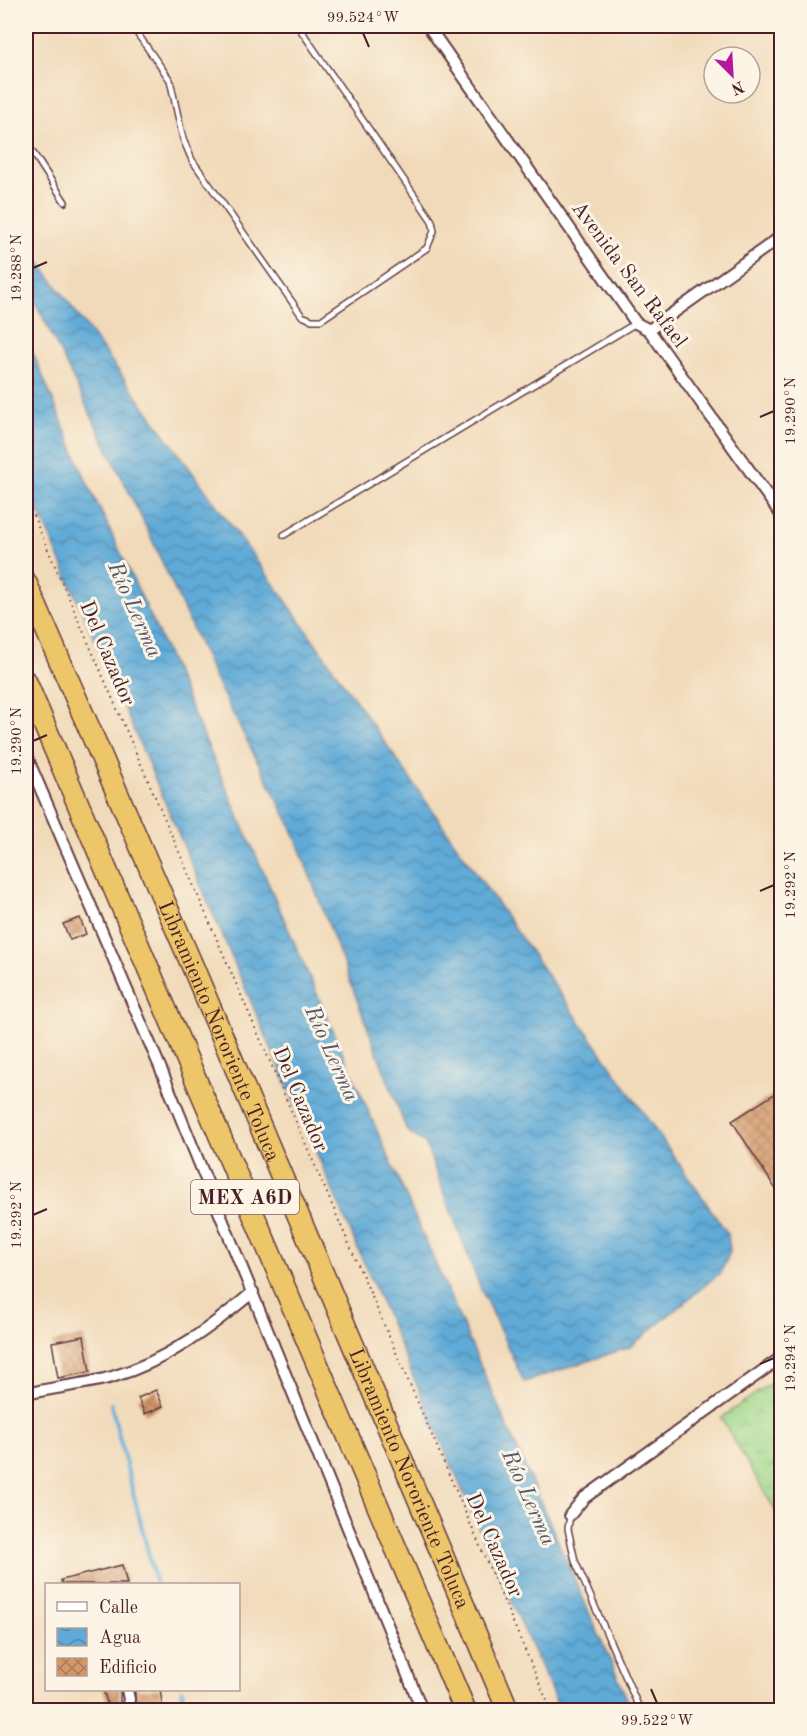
<svg xmlns="http://www.w3.org/2000/svg" width="807" height="1736" font-family="'Old Standard TT',serif">
	<style>
		.wetland { fill: url(#wetland-marsh); stroke: #747c5a; stroke-width: 1.5 }
		.water { fill: url(#water-waves); stroke: #546481; stroke-width: 1.5 }
		.lines { fill: none; stroke-linecap: round; stroke-linejoin: round }
		.stream { stroke: #5faad7; stroke-width: 4 }
		.building { fill: url(#building-cross-hatch) }
		.service-casing { stroke: #633b40; stroke-width: 8 }
		.minor-casing { stroke: #633b40; stroke-width: 14 }
		.motorway-casing { stroke: #633b40; stroke-width: 24 }
		.path { stroke: #633b40; stroke-width: 2; stroke-dasharray: 1.5 4.5; stroke-linecap: butt }
		.service { stroke: #fff; stroke-width: 5 }
		.minor { stroke: #fff; stroke-width: 10 }
		.motorway { stroke: #ecc669; stroke-width: 21 }
		.ticks { fill: none; stroke: #4a1f2b; stroke-width: 2 }
		.labels { text-anchor: middle; stroke-width: 6; stroke-linejoin: round; paint-order: stroke }
		.shield { fill: #fcf5e5; stroke: #7f5f63; stroke-width: 1.5 }
		.shield-label { font-size: 20px; font-weight: bold; fill: #4a1f2b }
		.street-label { font-size: 21px; fill: #4a1f2b; stroke: #fcf5e5 }
		.water-label { font-size: 22px; font-style: italic; fill: #525770; stroke: #fcf5e5 }
		.neatline { fill: none; stroke: #4a1f2b; stroke-width: 2 }
		.ticks-label { font-size: 15px; text-anchor: middle; fill: #4a1f2b }
	</style>
	<defs>
		<pattern id="wetland-marsh" width="20" height="14" patternUnits="userSpaceOnUse" patternTransform="scale(1.5)"><rect width="20" height="14" fill="#9ed88a"/><path d="M1 5h8M5 5V1M11 12h8M15 12V8" fill="none" stroke="#8ab977"/></pattern>
		<pattern id="water-waves" width="16" height="10" patternUnits="userSpaceOnUse" patternTransform="scale(1.5)"><rect width="16" height="10" fill="#5faad7"/><path d="M0 5q4-4 8 0t8 0" fill="none" stroke="#508aaf"/></pattern>
		<pattern id="building-cross-hatch" width="8" height="8" patternUnits="userSpaceOnUse" patternTransform="scale(1.5)"><rect width="8" height="8" fill="#d39767"/><path d="M0 0l8 8M0 8l8-8" fill="none" stroke="#ad7b55"/></pattern>
	</defs>
	<rect width="100%" height="100%" fill="#fcf5e5"/>
	<filter id="ink" filterUnits="userSpaceOnUse"><feTurbulence type="fractalNoise" baseFrequency=".0167" numOctaves="2"/><feDisplacementMap in="SourceGraphic" scale="12" xChannelSelector="R" yChannelSelector="G"/><feConvolveMatrix kernelMatrix="1 2 1 2 8 2 1 2 1" color-interpolation-filters="sRGB"/></filter>
	<filter id="wash" filterUnits="userSpaceOnUse"><feTurbulence type="fractalNoise" baseFrequency=".008" numOctaves="4" result="noise"/><feDisplacementMap in="SourceGraphic" scale="24" xChannelSelector="R" yChannelSelector="G"/><feGaussianBlur stdDeviation="1.35" result="paint"/><feColorMatrix in="noise" values="0 0 0 0 0 0 0 0 0 0 0 0 0 0 0 0 0 1.4 0 .05"/><feComposite in="paint" operator="in"/></filter>
	<g filter="url(#wash)">
		<rect width="100%" height="100%" fill="#f1daba"/>
		<path class="wetland" d="M 781,1376 L 781,1520 L 721,1418 Z"/>
		<path class="water" d="M 26,244 L 284,598 L 728,1234 L 730,1252 L 721,1272 L 630,1347 L 524,1382 L 479,1285 L 425,1143 L 407,1131 L 291,826 L 216,681 L 148,531 L 26,283 Z
			M 26,336 L 87,482 L 152,619 L 632,1710 L 560,1710 L 486,1545 L 26,481 Z"/>
		<g class="lines">
			<path class="stream" d="M 111,1404 L 156,1584
				M 182,1690 L 187,1710"/>
		</g>
		<g id="blocks">
			<path class="building" d="M 80,918 L 86,934 L 70,940 L 63,924 Z
				M 782,1089 L 782,1199 L 732,1121 Z
				M 84,1336 L 90,1372 L 58,1378 L 52,1342 Z
				M 156,1390 L 163,1406 L 145,1414 L 138,1398 Z
				M 122,1565 L 127,1584 L 62,1584 L 61,1580 Z
				M 103,1689 L 120,1689 L 120,1710 L 109,1710 Z
				M 135,1689 L 160,1689 L 163,1710 L 135,1710 Z"/>
		</g>
	</g>
	<g filter="url(#ink)">
		<use href="#blocks" fill-opacity="0" stroke="#633b40" stroke-width="1.5"/>
		<g class="lines">
			<g class="service-casing">
				<path id="service" d="M 132,26 L 170,80 L 183,139 L 192,160 L 302,316 L 312,320 L 321,320 L 427,248 L 434,231 L 432,221 L 298,26
					M 26,142 L 65,202
					M 284,535 L 636,323
					M 570,1515 L 568,1529 L 575,1561 L 640,1710"/>
			</g>
			<g class="minor-casing">
				<path id="minor" d="M 428,26 L 636,323 L 649,330 L 782,516
					M 649,330 L 782,236
					M 26,755 L 163,1074 L 422,1710
					M 26,1394 C 54,1387 84,1385 112,1377 C 167,1361 210,1328 253,1292
					M 570,1515 L 584,1498 L 782,1357
					M 127,1710 L 129,1699 L 127,1690"/>
			</g>
			<g class="motorway-casing">
				<g id="motorway">
					<path id="s1" d="M 26,583 L 192,965 L 508,1710"/>
					<path d="M 26,682 L 465,1710"/>
				</g>
			</g>
			<path class="path" d="M 26,499 L 551,1710"/>
			<use href="#service" class="service"/>
			<use href="#minor" class="minor"/>
			<use href="#motorway" class="motorway"/>
		</g>
	</g>
	<path class="ticks" d="M 363,33 L 369,47M 33,268 L 47,262M 760,417 L 774,411M 33,741 L 47,735M 760,891 L 774,885M 33,1215 L 47,1209M 760,1364 L 774,1358M 651,1689 L 657,1703"/>
	<g class="labels">
		<rect class="shield" x="191" y="1180" width="108" height="34" rx="4.5"/>
		<g class="shield-label">
			<text x="245" y="1204">MEX A6D</text>
		</g>
		<g class="street-label">
			<text transform="translate(630 274) rotate(53)" y="7">Avenida San Rafael</text>
			<text transform="translate(108 653) rotate(67)" y="7">Del Cazador</text>
			<text dy="7" stroke="none"><textPath href="#s1" startOffset="488">Libramiento Nororiente Toluca</textPath></text>
			<text transform="translate(301 1099) rotate(67)" y="7">Del Cazador</text>
			<text dy="7" stroke="none"><textPath href="#s1" startOffset="974">Libramiento Nororiente Toluca</textPath></text>
			<text transform="translate(495 1545) rotate(66)" y="7">Del Cazador</text>
		</g>
		<g class="water-label">
			<text transform="translate(136 609) rotate(66)" y="8">Río Lerma</text>
			<text transform="translate(333 1053) rotate(66)" y="8">Río Lerma</text>
			<text transform="translate(530 1497) rotate(66)" y="8">Río Lerma</text>
		</g>
	</g>
	<rect width="807" height="1736" fill="none" stroke="#fcf5e5" stroke-width="66"/>
	<rect x="45" y="1583" width="195" height="108" fill="#fcf5e5" stroke="#b59f9b" stroke-width="1.5"/>
	<rect x="57" y="1602" width="30" height="9" fill="#ffffff" stroke="#b59f9b" stroke-width="1.5"/>
	<text x="99" y="1613" font-size="18" fill="#4a1f2b">Calle</text>
	<rect x="57" y="1628" width="30" height="18" fill="url(#water-waves)" stroke="#b59f9b" stroke-width="1.5"/>
	<text x="99" y="1643" font-size="18" fill="#4a1f2b">Agua</text>
	<rect x="57" y="1658" width="30" height="18" fill="url(#building-cross-hatch)" stroke="#b59f9b" stroke-width="1.5"/>
	<text x="99" y="1673" font-size="18" fill="#4a1f2b">Edificio</text>
	<g transform="translate(732 75) rotate(156)"><circle r="28" fill="#fcf5e5" stroke="#b59f9b" stroke-width="1.5"/>
	<path d="M0-4.5L10 22L0 15L-10 22Z" fill="#b5179e"/>
	<text y="-9" font-size="16" font-weight="bold" text-anchor="middle" fill="#4a1f2b">N</text>
	</g>
	<rect x="33" y="33" width="741" height="1670" class="neatline"/>
	<g class="ticks-label">
		<text x="363" y="22">99.524°W</text>
		<text transform="translate(16 268) rotate(-90)" y="5">19.288°N</text>
		<text transform="translate(790 411) rotate(-90)" y="5">19.290°N</text>
		<text transform="translate(16 741) rotate(-90)" y="5">19.290°N</text>
		<text transform="translate(790 885) rotate(-90)" y="5">19.292°N</text>
		<text transform="translate(16 1215) rotate(-90)" y="5">19.292°N</text>
		<text transform="translate(790 1358) rotate(-90)" y="5">19.294°N</text>
		<text x="657" y="1725">99.522°W</text>
	</g>
</svg>
